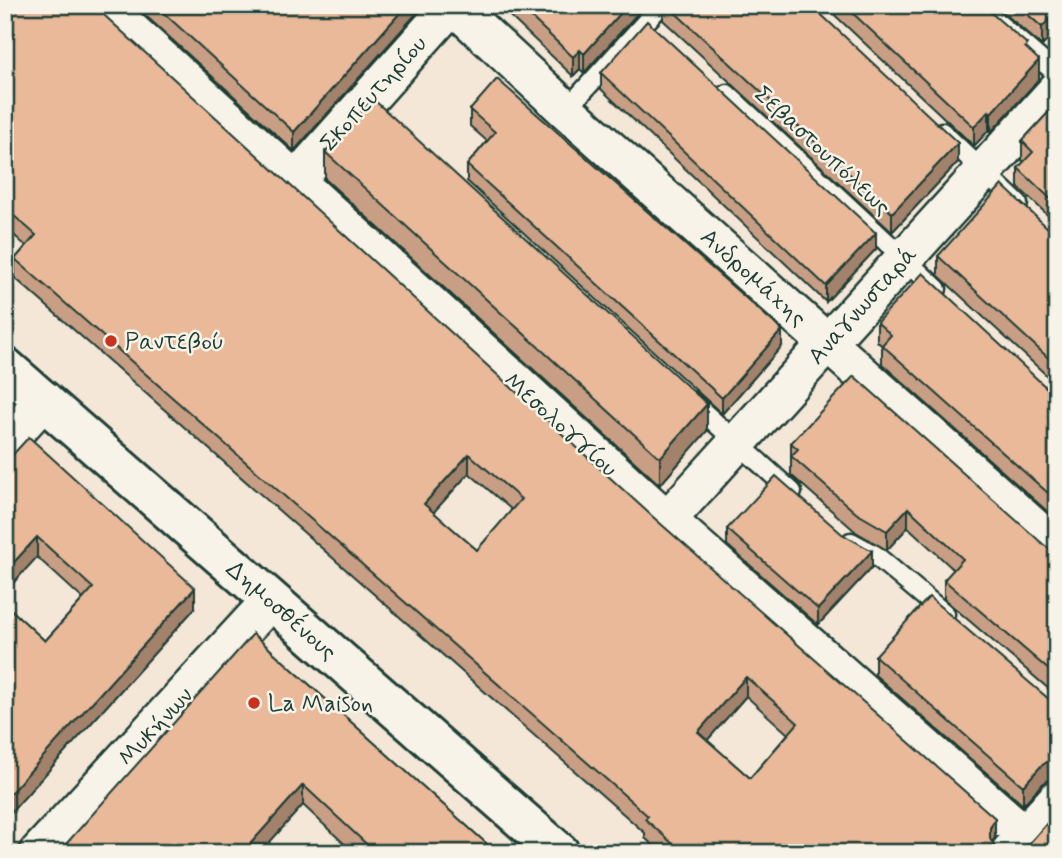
<svg xmlns="http://www.w3.org/2000/svg" width="1062" height="858" font-family="Mynerve,sans-serif">
	<style>
		.lines { fill: none; stroke-linecap: round; stroke-linejoin: round }
		.lane-casing { stroke: #1f3d34; stroke-width: 23 }
		.street-casing { stroke: #1f3d34; stroke-width: 42 }
		.secondary-casing { stroke: #1f3d34; stroke-width: 44 }
		.lane { stroke: #f7f3e8; stroke-width: 18 }
		.street { stroke: #f7f3e8; stroke-width: 37 }
		.secondary { stroke: #f7f3e8; stroke-width: 38 }
		.wall { fill: #c89f84; stroke: #1f3d34; stroke-width: 2; fill-rule: evenodd }
		.shaded-wall { fill: #a3826c; stroke: #1f3d34; stroke-width: 2 }
		.building { fill: #e9b99a; stroke: #1f3d34; stroke-width: 2; fill-rule: evenodd }
		.poi-dot { fill: #c8321e; stroke: #f7f3e8; stroke-width: 2.5 }
		.labels { text-anchor: middle; stroke-width: 5; stroke-linejoin: round; paint-order: stroke }
		.street-label { font-size: 24px; fill: #1f3d34; stroke: #f7f3e8 }
		.poi-label { font-size: 24px; fill: #1f3d34; stroke: #f7f3e8; text-anchor: start }
	</style>
	<rect width="100%" height="100%" fill="#f4e7d8"/>
	<filter id="ink" filterUnits="userSpaceOnUse"><feTurbulence type="fractalNoise" baseFrequency=".0143" numOctaves="2"/><feDisplacementMap in="SourceGraphic" scale="14" xChannelSelector="R" yChannelSelector="G"/><feConvolveMatrix kernelMatrix="1 2 1 2 8 2 1 2 1" color-interpolation-filters="sRGB"/></filter>
	<g filter="url(#ink)">
		<g class="lines">
			<g class="lane-casing">
				<path id="lane" d="M 977,5 L 1057,74
					M 727,94 L 937,289
					M 566,110 L 661,5
					M 942,132 L 1018,204
					M 691,401 L 792,492
					M 851,542 L 875,555 L 945,614"/>
			</g>
			<g class="street-casing">
				<path id="street" d="M 103,5 L 667,520 L 1025,835
					M 453,5 L 566,110 L 1057,548
					M 295,181 L 452,5
					M 5,443 L 44,400
					M 667,520 L 1057,90
					M 1010,852 L 1057,799
					M 38,853 L 271,600"/>
			</g>
			<g class="secondary-casing">
				<path id="secondary" d="M 5,367 L 560,853"/>
			</g>
			<use href="#lane" class="lane"/>
			<use href="#street" class="street"/>
			<use href="#secondary" class="secondary"/>
		</g>
		<path class="wall" d="M 5,5 L 995,837 L 992,843 L 996,848 L 1005,853 L 662,853 L 645,838 L 645,833 L 15,278 L 15,259 L 26,246 L 5,227 ZM 469,473 L 512,510 L 477,550 L 433,512 ZM 746,696 L 788,734 L 750,778 L 707,740 Z
			M 134,5 L 424,5 L 294,151 Z
			M 498,5 L 645,5 L 584,73 L 580,69 L 573,76 Z
			M 663,5 L 811,5 L 958,162 L 892,232 L 663,20 Z
			M 824,5 L 982,5 L 1027,49 L 1039,79 L 991,132 L 989,130 L 974,146 Z
			M 995,5 L 1057,5 L 1057,30 L 1042,46 Z
			M 601,73 L 876,249 L 826,302 L 601,89 Z
			M 1057,103 L 1057,224 L 1018,187 L 1018,168 L 1024,162 L 1022,160 L 1022,141 Z
			M 470,110 L 782,346 L 722,414 L 467,181 L 467,165 L 487,141 L 470,126 Z
			M 325,152 L 707,431 L 660,485 L 325,179 Z
			M 1050,230 L 1057,231 L 1057,385 L 938,275 L 938,256 Z
			M 877,322 L 1049,390 L 1057,392 L 1057,520 L 882,364 L 882,346 L 877,341 Z
			M 791,443 L 1053,550 L 1057,549 L 1057,696 L 944,599 L 944,580 L 954,570 L 908,527 L 887,550 L 856,532 L 791,475 Z
			M 5,463 L 195,608 L 5,819 L 5,604 L 45,641 L 83,599 L 37,557 Z
			M 727,529 L 872,567 L 818,625 L 727,545 Z
			M 253,634 L 497,853 L 354,853 L 303,805 Z
			M 875,656 L 1057,702 L 1057,779 L 1050,779 L 1041,785 L 1023,805 L 875,675 Z"/>
		<path class="shaded-wall" d="M 407,5 L 424,5 L 294,151 L 294,132 Z
			M 628,5 L 645,5 L 584,73 L 584,54 Z
			M 1057,11 L 1057,30 L 1042,46 L 1042,27 Z
			M 580,50 L 580,69 L 573,76 L 573,57 Z
			M 1039,60 L 1039,79 L 991,132 L 991,113 Z
			M 989,111 L 989,130 L 974,146 L 974,127 Z
			M 958,143 L 958,162 L 892,232 L 892,213 Z
			M 876,233 L 876,249 L 826,302 L 826,286 Z
			M 782,330 L 782,346 L 722,414 L 722,398 Z
			M 707,404 L 707,431 L 660,485 L 660,458 Z
			M 469,454 L 469,473 L 424,523 L 424,504 Z
			M 908,508 L 908,527 L 887,550 L 887,531 Z
			M 37,537 L 37,557 L 5,592 L 5,572 Z
			M 872,551 L 872,567 L 818,625 L 818,609 Z
			M 195,588 L 195,608 L 5,819 L 5,799 Z
			M 746,677 L 746,696 L 698,751 L 698,732 Z
			M 1050,760 L 1050,779 L 1041,785 L 1023,805 L 1023,786 L 1041,766 Z
			M 303,785 L 303,805 L 260,853 L 242,853 Z
			M 995,818 L 995,837 L 990,847 L 990,828 Z"/>
		<path class="building" d="M 5,5 L 93,5 L 653,517 L 995,818 L 990,828 L 990,839 L 996,848 L 1005,853 L 683,853 L 645,819 L 648,816 L 15,259 L 36,235 L 5,208 ZM 469,454 L 521,499 L 477,550 L 424,504 ZM 746,677 L 798,723 L 750,778 L 698,732 Z
			M 155,5 L 407,5 L 294,132 Z
			M 518,5 L 628,5 L 584,54 L 580,50 L 573,57 Z
			M 667,5 L 811,5 L 958,143 L 892,213 Z
			M 844,5 L 982,5 L 1027,44 L 1025,47 L 1039,60 L 991,113 L 989,111 L 974,127 Z
			M 1017,5 L 1057,5 L 1057,11 L 1042,27 Z
			M 647,21 L 876,233 L 826,286 L 601,73 Z
			M 497,79 L 782,330 L 722,398 L 467,165 L 495,132 L 470,110 Z
			M 373,99 L 707,404 L 660,458 L 325,152 Z
			M 1057,103 L 1057,205 L 1018,168 L 1033,152 L 1022,141 Z
			M 1002,185 L 1050,230 L 1057,231 L 1057,366 L 938,256 Z
			M 923,273 L 1049,390 L 1057,392 L 1057,501 L 882,345 L 891,335 L 877,322 Z
			M 854,376 L 1044,545 L 1053,550 L 1057,549 L 1057,677 L 944,580 L 963,559 L 908,508 L 887,531 L 856,513 L 791,456 L 798,449 L 791,443 Z
			M 29,437 L 195,588 L 5,799 L 5,604 L 45,641 L 93,588 L 37,537 L 5,572 L 5,463 Z
			M 776,476 L 842,534 L 872,551 L 818,609 L 727,529 Z
			M 929,597 L 1050,700 L 1057,702 L 1057,760 L 1050,760 L 1041,766 L 1023,786 L 875,656 Z
			M 253,634 L 497,853 L 376,853 L 303,785 L 242,853 L 58,853 Z
			M 1057,812 L 1057,853 L 1016,853 L 1026,847 Z"/>
	</g>
	<g class="poi-dot">
		<circle cx="111" cy="341" r="7"/>
		<circle cx="254" cy="703" r="7"/>
	</g>
	<g class="labels">
		<g class="street-label">
			<text transform="translate(373 93) rotate(-48)" y="8">Σκοπευτηρίου</text>
			<text transform="translate(823 150) rotate(43)" y="8">Σεβαστουπόλεως</text>
			<text transform="translate(754 277) rotate(42)" y="8">Ανδρομάχης</text>
			<text transform="translate(862 305) rotate(-48)" y="8">Αναγνωσταρά</text>
			<text transform="translate(561 424) rotate(42)" y="8">Μεσολογγίου</text>
			<text transform="translate(282 610) rotate(41)" y="8">Δημοσθένους</text>
			<text transform="translate(155 726) rotate(-47)" y="8">Μυκήνων</text>
		</g>
		<g class="poi-label">
			<text x="125" y="349">Ραντεβού</text>
			<text x="268" y="711">La Maison</text>
		</g>
	</g>
	<rect width="1062" height="858" fill="none" stroke="#f7f3e8" stroke-width="28"/>
	<rect x="14" y="14" width="1034" height="830" fill="none" stroke="#1f3d34" stroke-width="2.5" filter="url(#ink)"/>
</svg>
